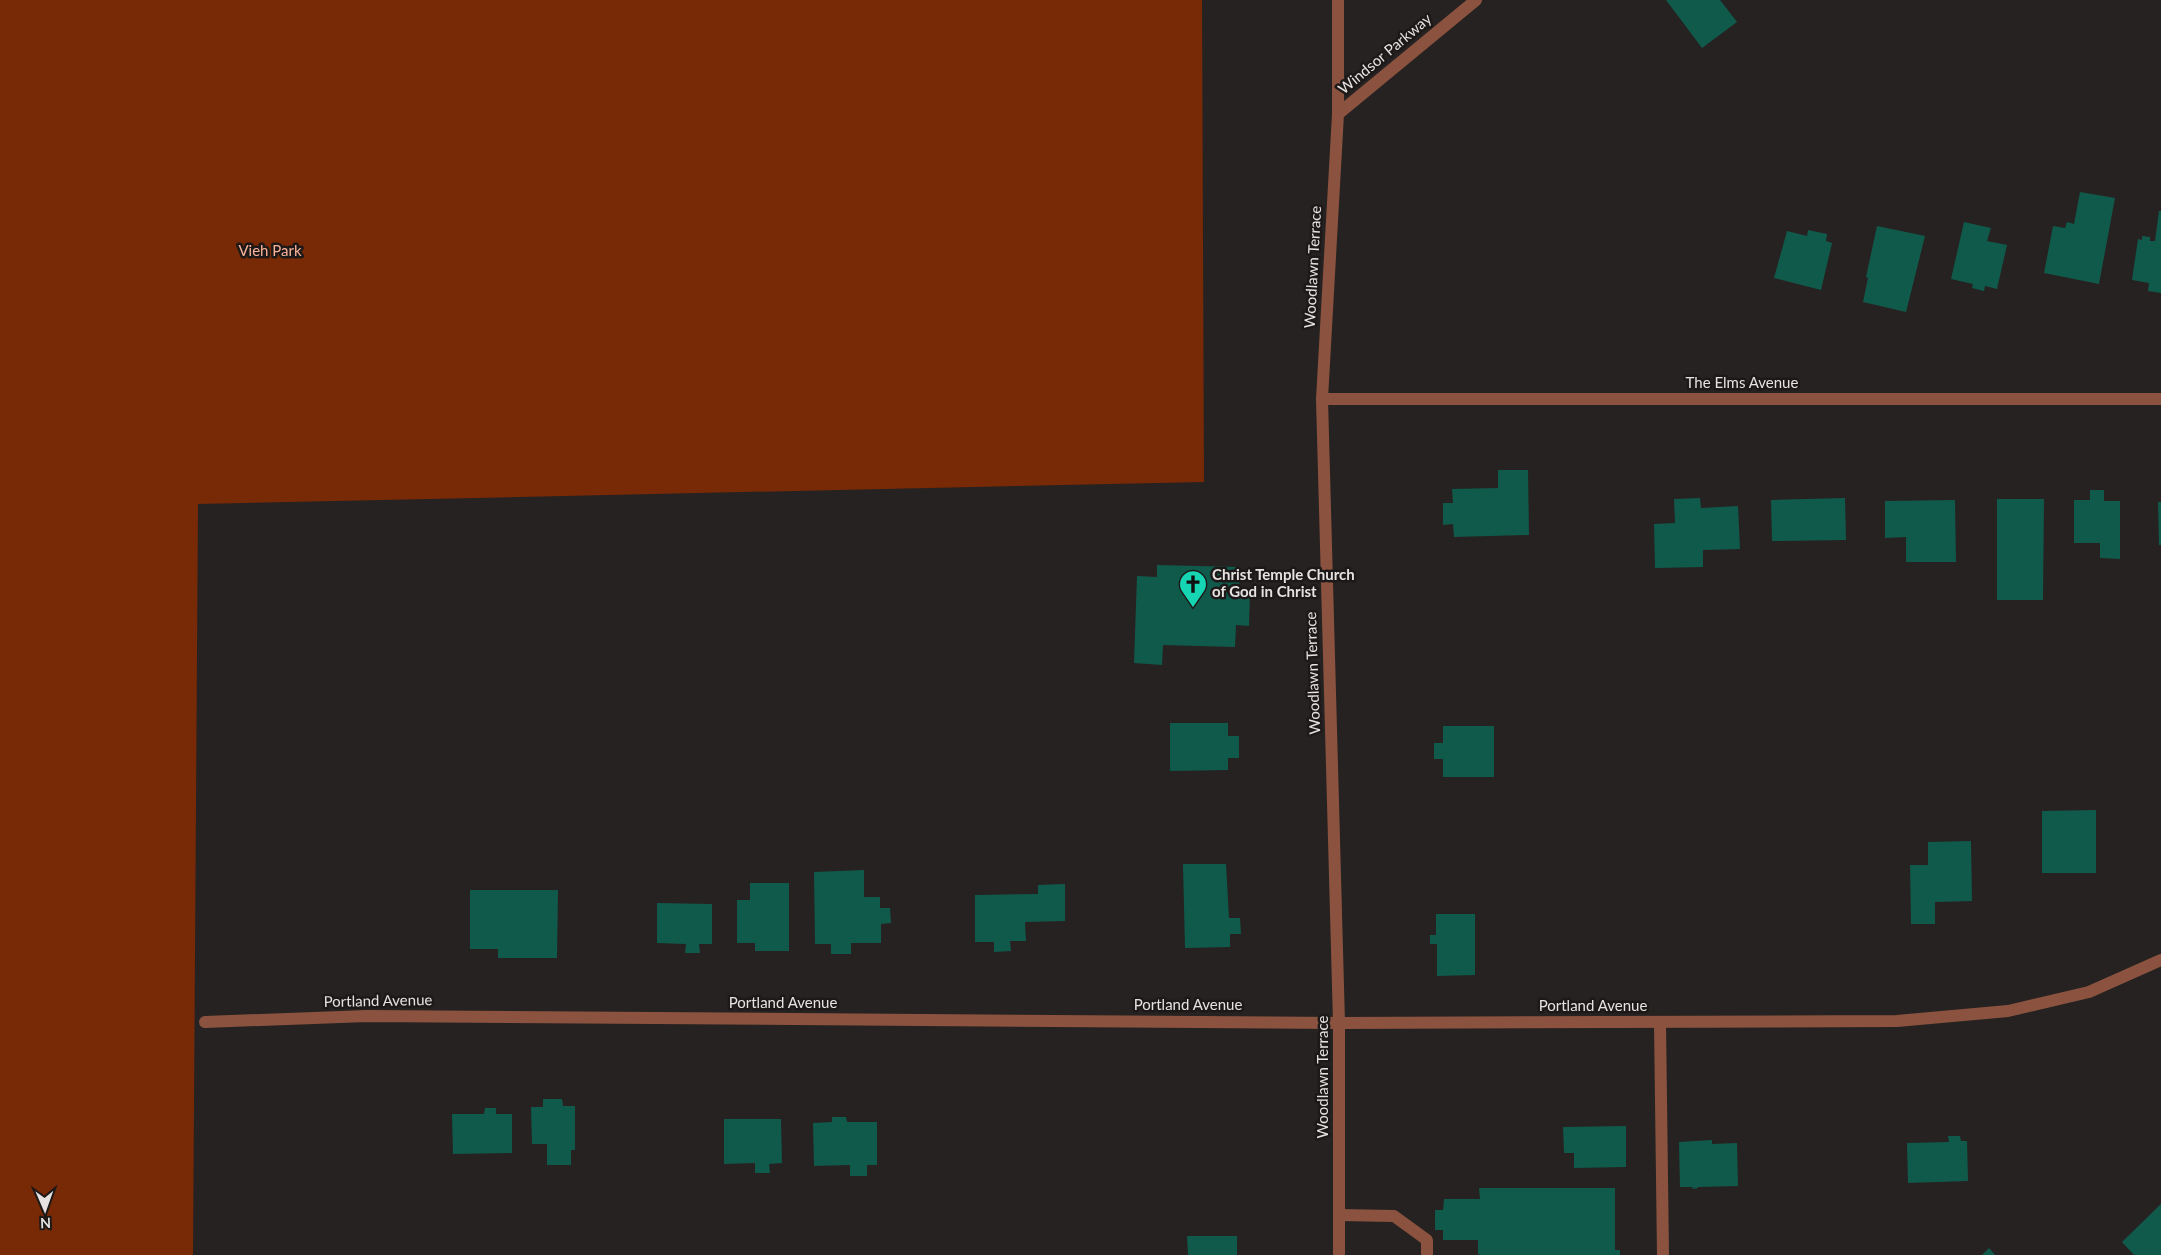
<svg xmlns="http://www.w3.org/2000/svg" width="2161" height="1255" font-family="Lato,sans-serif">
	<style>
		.green { fill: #782906 }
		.building { fill: #105a4b }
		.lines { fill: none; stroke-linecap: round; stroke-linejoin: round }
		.service { stroke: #8b533f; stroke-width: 12 }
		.minor { stroke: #8b533f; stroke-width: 12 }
		.labels { text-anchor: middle; stroke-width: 5; stroke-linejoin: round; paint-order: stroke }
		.street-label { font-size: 15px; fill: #e5e2e1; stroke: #1d1918 }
		.park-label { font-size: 15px; fill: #fab299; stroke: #1d1918 }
		.poi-label { font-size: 15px; font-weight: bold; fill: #e5e2e1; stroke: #1d1918; text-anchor: start }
	</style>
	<rect width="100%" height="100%" fill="#262221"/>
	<path class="green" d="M 0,0 L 1202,0 L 1204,482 L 198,504 L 193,1255 L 0,1255 Z"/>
	<path class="building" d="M 1666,0 L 1720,0 L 1737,22 L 1702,48 Z
		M 2080,192 L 2115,198 L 2099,284 L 2044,273 L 2053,226 L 2065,228 L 2067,222 L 2074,224 Z
		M 2159,211 L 2161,211 L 2161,293 L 2148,291 L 2149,283 L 2132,280 L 2138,239 L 2142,240 L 2142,236 L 2150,237 L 2150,241 L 2155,241 Z
		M 1964,222 L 1991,228 L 1987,241 L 2007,245 L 1997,289 L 1985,286 L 1984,291 L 1972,288 L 1973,284 L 1951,279 Z
		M 1877,226 L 1925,236 L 1906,312 L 1863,302 L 1868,278 L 1866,277 Z
		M 1808,230 L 1827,234 L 1826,241 L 1832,243 L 1821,290 L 1774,278 L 1787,231 L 1807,236 Z
		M 1498,470 L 1528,470 L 1529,535 L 1454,537 L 1453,524 L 1443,525 L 1443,503 L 1453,503 L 1452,489 L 1498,488 Z
		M 2090,490 L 2104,490 L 2104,501 L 2120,501 L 2120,559 L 2100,558 L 2100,543 L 2074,543 L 2074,500 L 2090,500 Z
		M 1700,498 L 1701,508 L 1738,506 L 1740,549 L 1703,550 L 1703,567 L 1655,568 L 1654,524 L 1675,523 L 1674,499 Z
		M 1845,498 L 1846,540 L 1772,541 L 1771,500 Z
		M 1997,499 L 2044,499 L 2043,600 L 1997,600 Z
		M 1955,500 L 1956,562 L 1906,562 L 1906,537 L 1885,538 L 1885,501 Z
		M 2158,502 L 2161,502 L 2161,545 L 2159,545 Z
		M 1157,565 L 1240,567 L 1239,591 L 1250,591 L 1249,626 L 1236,625 L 1235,647 L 1163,645 L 1162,665 L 1134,663 L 1137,576 L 1157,577 Z
		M 1170,723 L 1228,723 L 1228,736 L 1239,736 L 1239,758 L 1228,758 L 1228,770 L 1170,771 Z
		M 1443,726 L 1494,726 L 1494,777 L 1443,777 L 1443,759 L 1434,759 L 1434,743 L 1443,743 Z
		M 2096,810 L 2096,873 L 2042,873 L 2042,811 Z
		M 1971,841 L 1972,901 L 1935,902 L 1935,924 L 1911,924 L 1910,865 L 1928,865 L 1928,842 Z
		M 1183,864 L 1226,864 L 1229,918 L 1240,918 L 1241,934 L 1230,934 L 1230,947 L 1185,948 Z
		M 864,870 L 864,897 L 880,897 L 880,908 L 890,908 L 891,923 L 881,924 L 881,943 L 851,943 L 851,954 L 831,954 L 831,944 L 815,944 L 814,872 Z
		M 750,883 L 789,883 L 789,951 L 755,951 L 755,943 L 737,943 L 737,900 L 750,900 Z
		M 1065,884 L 1065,921 L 1025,922 L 1026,941 L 1010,941 L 1011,951 L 994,952 L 994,942 L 975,942 L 975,895 L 1038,894 L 1038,885 Z
		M 470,890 L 558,890 L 557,958 L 498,958 L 498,949 L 470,949 Z
		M 657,903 L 712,904 L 712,944 L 699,944 L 700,953 L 685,953 L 686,944 L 657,943 Z
		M 1436,914 L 1475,914 L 1475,975 L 1437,976 L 1437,944 L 1430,944 L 1430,935 L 1436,935 Z
		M 543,1099 L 562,1099 L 563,1106 L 575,1106 L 575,1150 L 571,1150 L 571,1165 L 547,1165 L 547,1144 L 532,1144 L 531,1107 L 543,1107 Z
		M 485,1108 L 496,1108 L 496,1114 L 512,1114 L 512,1153 L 453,1154 L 452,1114 L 484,1114 Z
		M 832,1117 L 846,1117 L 847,1122 L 877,1122 L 877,1165 L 867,1165 L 867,1176 L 850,1176 L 850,1165 L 814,1166 L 813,1123 L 832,1122 Z
		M 724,1119 L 781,1119 L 782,1163 L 769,1164 L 770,1173 L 755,1173 L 755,1163 L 724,1164 Z
		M 1626,1126 L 1626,1167 L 1574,1168 L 1574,1153 L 1564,1153 L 1563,1127 Z
		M 1948,1136 L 1960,1136 L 1961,1141 L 1967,1141 L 1968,1181 L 1908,1183 L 1907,1143 L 1949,1142 Z
		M 1712,1140 L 1712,1144 L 1737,1143 L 1738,1186 L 1698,1187 L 1698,1188 L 1692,1189 L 1693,1187 L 1680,1187 L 1679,1142 Z
		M 1479,1188 L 1615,1188 L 1615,1250 L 1620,1250 L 1620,1255 L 1481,1255 L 1478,1254 L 1478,1240 L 1443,1240 L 1443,1230 L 1435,1230 L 1435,1210 L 1443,1210 L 1444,1199 L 1480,1199 Z
		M 2161,1204 L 2161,1255 L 2134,1255 L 2122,1242 Z
		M 1187,1236 L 1237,1236 L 1237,1255 L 1188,1255 Z
		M 1989,1248 L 1995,1255 L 1982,1255 Z"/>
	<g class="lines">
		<path class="service" d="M 1660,1022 L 1663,1255
			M 1339,1215 L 1394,1216 L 1427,1240 L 1427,1255"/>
		<path class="minor" d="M 1338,0 L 1338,114 L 1322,399 L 1339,1023 L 1339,1255
			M 1338,114 L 1476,0
			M 1322,399 L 2161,399
			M 205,1022 L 367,1016 L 1339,1023 L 1897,1021 L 2008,1011 L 2089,992 L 2161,960"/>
	</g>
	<defs>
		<g id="church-pin" transform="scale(1.4375)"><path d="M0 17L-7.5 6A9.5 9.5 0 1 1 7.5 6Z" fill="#15d5b3" stroke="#1d1918"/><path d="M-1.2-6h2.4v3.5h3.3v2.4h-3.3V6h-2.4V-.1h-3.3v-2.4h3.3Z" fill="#111"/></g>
	</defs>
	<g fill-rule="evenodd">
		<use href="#church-pin" x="1193" y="584"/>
	</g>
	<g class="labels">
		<g class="street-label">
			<text transform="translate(1385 54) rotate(-40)" y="5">Windsor Parkway</text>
			<text transform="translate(1313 267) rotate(-87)" y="5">Woodlawn Terrace</text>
			<text x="1742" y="388">The Elms Avenue</text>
			<text transform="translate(1313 673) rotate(-92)" y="5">Woodlawn Terrace</text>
			<text transform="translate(378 1001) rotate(-1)" y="5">Portland Avenue</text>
			<text x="783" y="1008">Portland Avenue</text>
			<text x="1188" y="1010">Portland Avenue</text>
			<text x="1593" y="1011">Portland Avenue</text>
			<text transform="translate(1323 1077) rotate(-90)" y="5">Woodlawn Terrace</text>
		</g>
		<g class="park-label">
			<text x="270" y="256">Vieh Park</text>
		</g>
		<g class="poi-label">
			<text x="1212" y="580">Christ Temple Church<tspan x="1212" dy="17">of God in Christ</tspan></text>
		</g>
	</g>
	<g transform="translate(45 1210) rotate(178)" stroke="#1d1918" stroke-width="4" paint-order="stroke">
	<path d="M0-4L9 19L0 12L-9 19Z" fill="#e5e2e1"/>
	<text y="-8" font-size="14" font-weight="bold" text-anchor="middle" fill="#e5e2e1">N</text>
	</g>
</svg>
